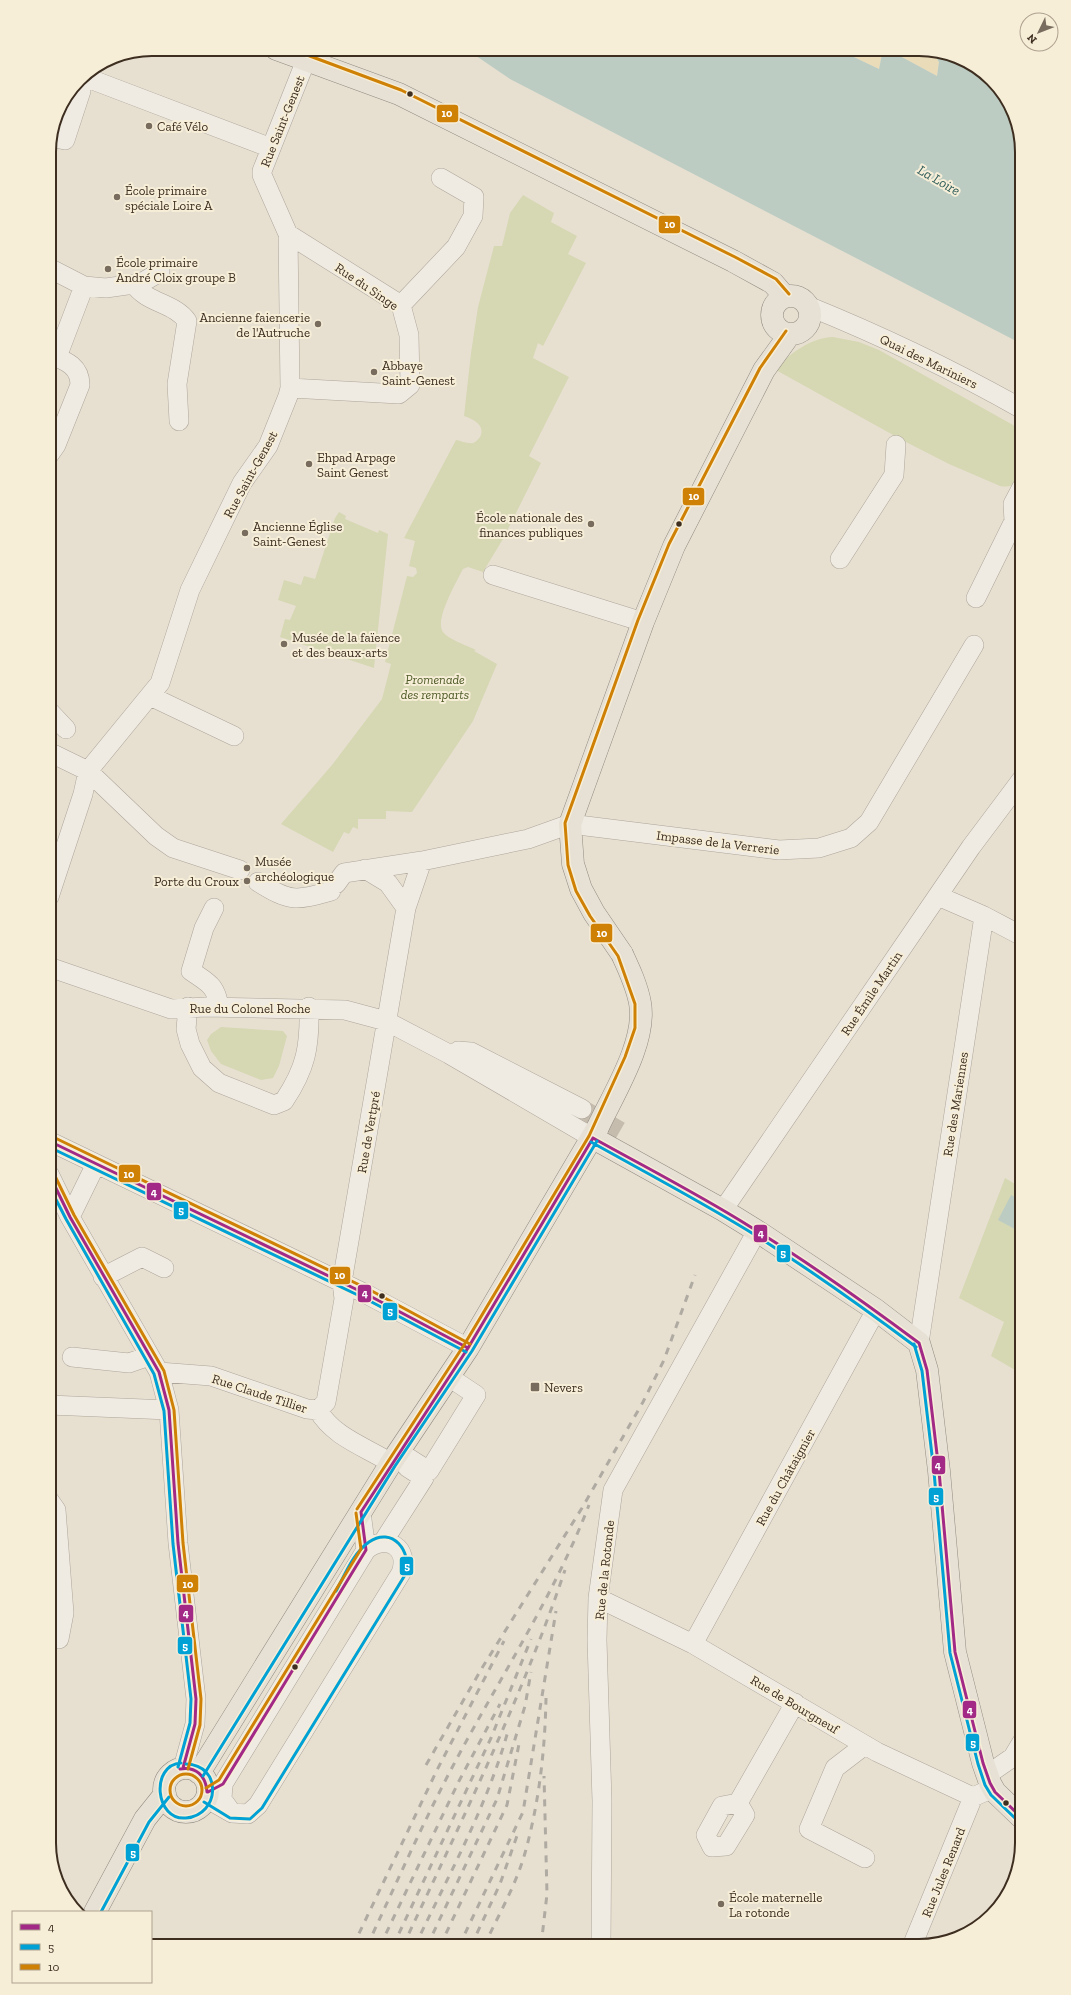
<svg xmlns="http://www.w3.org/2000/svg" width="1071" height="1995" font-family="'Zilla Slab',serif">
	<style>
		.green { fill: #d6d7b3 }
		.sand { fill: #eadcb9 }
		.water { fill: #bcccc2 }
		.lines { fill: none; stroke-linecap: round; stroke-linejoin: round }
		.minor-tunnel { stroke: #c5bcae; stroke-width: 19; stroke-dasharray: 19 10; stroke-linecap: butt }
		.minor-casing { stroke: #ada599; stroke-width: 20 }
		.major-casing { stroke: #928b80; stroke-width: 23 }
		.minor { stroke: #efebe3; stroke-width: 19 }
		.major { stroke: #e6e1d4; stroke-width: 22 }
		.rail { stroke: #afaaa2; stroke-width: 3; stroke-dasharray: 7 7; stroke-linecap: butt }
		.major-bridge-casing { stroke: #928b80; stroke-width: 23; stroke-linecap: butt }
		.major-bridge { stroke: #e6e1d4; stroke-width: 22 }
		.bus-1-casing { stroke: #f7eed8; stroke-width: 6 }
		.bus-2-casing { stroke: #f7eed8; stroke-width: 6 }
		.bus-3-casing { stroke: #f7eed8; stroke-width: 6 }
		.bus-1 { stroke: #a22986; stroke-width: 3 }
		.bus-2 { stroke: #00a1d4; stroke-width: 3 }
		.bus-3 { stroke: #cf8106; stroke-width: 3 }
		.bus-dot { fill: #3d2e20; stroke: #f7eed8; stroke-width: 1.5 }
		.poi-dot { fill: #786c5e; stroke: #f7eed8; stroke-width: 1.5 }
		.labels { text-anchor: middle; stroke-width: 4; stroke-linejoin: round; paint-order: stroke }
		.street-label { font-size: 13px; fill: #3d2e20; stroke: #f7eed8 }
		.poi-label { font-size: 13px; fill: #3d2e20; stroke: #f7eed8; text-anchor: start }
		.park-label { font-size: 13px; font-style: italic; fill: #4d5a26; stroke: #f7eed8 }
		.water-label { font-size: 14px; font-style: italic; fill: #2f5d5a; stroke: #f7eed8 }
		.rim { fill: none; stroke: #3d2e20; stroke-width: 2 }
		.line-badge { stroke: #f7eed8; stroke-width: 1.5 }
		.badge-label { font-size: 11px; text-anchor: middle; font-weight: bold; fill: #fff }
	</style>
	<rect width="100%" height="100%" fill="#e7e0d1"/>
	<path class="green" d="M 523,195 L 554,213 L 551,222 L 577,236 L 568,254 L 586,263 L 543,346 L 538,343 L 533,358 L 569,377 L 529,456 L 541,463 L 503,539 L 483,572 L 468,567 L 463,569 C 457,581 434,620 443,632 C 448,639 468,646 476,650 L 474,651 L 497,664 L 473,721 L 412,812 L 386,811 L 386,819 L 358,819 L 358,829 L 353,827 L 349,834 L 344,832 L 333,852 L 281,824 L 332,765 L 382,699 L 391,664 L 385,662 L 407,576 L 413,577 L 417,573 L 416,568 L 409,566 L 415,541 L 404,538 L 456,440 C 461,441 468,444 473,443 C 476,442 478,439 480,437 C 486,425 473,419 464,416 L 471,353 L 478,307 L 494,246 L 502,246 L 510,213 Z
		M 833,337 L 859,342 L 879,350 L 1022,430 L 1022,476 C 1016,485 1010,488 1000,486 L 949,464 L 904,441 L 774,369 C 790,354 810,338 833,337 Z
		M 339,512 L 346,516 L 345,519 L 378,533 L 379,530 L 388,534 L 374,668 L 280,637 L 285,619 L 290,620 L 296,606 L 278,600 L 284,580 L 301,585 L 304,576 L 315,579 L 335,518 Z
		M 221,1027 L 283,1031 L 287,1036 L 279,1066 L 273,1078 L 261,1080 L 221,1064 L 211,1051 L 207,1040 L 211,1034 Z
		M 1005,1178 L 1022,1188 L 1022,1374 L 991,1356 L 1004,1322 L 959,1298 Z"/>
	<path class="sand" d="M 837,49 L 883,49 L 879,69 Z
		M 887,49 L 926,49 L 932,51 L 939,62 L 937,76 Z"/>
	<path class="water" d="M 466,49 L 837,49 L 879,69 L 883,49 L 887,49 L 937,76 L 939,62 L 932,51 L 982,70 L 1014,112 L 1022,152 L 1022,344 L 510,79 Z
		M 1011,1195 L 1022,1201 L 1022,1233 L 998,1220 Z"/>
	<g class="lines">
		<path class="minor-tunnel" d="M 582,1109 L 620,1131"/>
		<g class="minor-casing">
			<path id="minor" d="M 90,79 L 271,148
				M 51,137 L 65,140 L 81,91
				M 288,234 L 401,305 L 409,335 L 410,385 L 399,394 L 290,388
				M 49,268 L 84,286 L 106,288 L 141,283 L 160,272
				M 134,284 C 146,303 175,303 187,321 L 177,384 L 179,421
				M 401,305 L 456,247 L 473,216 L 474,197 L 441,178
				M 808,306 C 882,336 953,370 1022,409
				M 57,357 L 84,286
				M 49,455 L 56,445 L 80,385 C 80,366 66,361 49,354
				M 840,559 L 894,475 L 896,445
				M 493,575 L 643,622
				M 976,598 L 1014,521 L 1013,504 L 1022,487
				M 150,696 L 234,736
				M 49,711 L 66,729
				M 49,752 L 88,771 L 156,836 L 173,848 L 240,870
				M 365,869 L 388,883 L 406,908
				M 258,882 C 290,902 295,901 331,891
				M 336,884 L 344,873 L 422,861 L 528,839 L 570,824 L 779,850 L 819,848 L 851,838 L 869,822 L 974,645
				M 49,897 L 83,794 L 88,771 L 160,683 L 190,590 L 242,483 L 268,446 L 288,396 L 290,388 L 288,234 L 262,175 L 262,171 L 306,60
				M 214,908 L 204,928 L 191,971 C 208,983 216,985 219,1007
				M 984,916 L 1022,936
				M 49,967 L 171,1009 L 205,1007 L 345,1010 L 386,1021 L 449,1054 L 593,1138
				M 188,1007 L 186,1029 L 190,1044 L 202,1068 L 219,1083 L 274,1105 L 284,1101 C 306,1068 310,1047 309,1007
				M 458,1051 L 471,1052 L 582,1109
				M 49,1141 L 368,1295 L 468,1348
				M 49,1174 L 70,1217 L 159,1372 L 169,1410 L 178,1543 L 196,1699 L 195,1724 L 183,1768
				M 723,1210 L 971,847 L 1022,779
				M 70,1217 L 96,1164
				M 103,1277 L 142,1257 L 164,1268
				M 919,1343 L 984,916 L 938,896
				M 72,1357 L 129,1363 L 149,1356
				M 159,1372 L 211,1376 L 307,1409 L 318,1410
				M 49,1405 L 169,1410
				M 318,1410 L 326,1402 L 344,1299 L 342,1282 L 406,908 L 422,861
				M 318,1410 C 333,1437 366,1447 391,1463
				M 399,1452 L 429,1471 L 476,1395 L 449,1377
				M 49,1500 L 56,1510 L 64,1613 L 59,1639
				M 361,1512 L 366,1550
				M 383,1542 L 424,1478 L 407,1467
				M 598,1598 L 693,1644 L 877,1752 L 973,1797 L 993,1788
				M 693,1644 L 876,1310
				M 865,1745 L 835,1768 L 809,1829 L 865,1858
				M 987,1775 L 1013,1757 L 1022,1742
				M 206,1798 L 232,1813 L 248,1814 L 258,1805 L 401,1573 C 410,1548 387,1533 366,1550 L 223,1784 L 222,1799 L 232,1813
				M 738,1803 L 745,1815 L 726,1846 L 712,1847 L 706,1835 L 722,1806 L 738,1803 L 795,1703
				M 601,1946 L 602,1801 L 597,1640 L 598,1598 L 613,1490 L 757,1231
				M 912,1946 L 973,1797"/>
		</g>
		<g class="major-casing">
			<path id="major" d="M 276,49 L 399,94 L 733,261 L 773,283 L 785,297
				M772 315a19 19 0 1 1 38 0a19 19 0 1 1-38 0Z
				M 622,954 L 594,913 L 581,889 L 573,864 L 570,824 L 643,622 L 674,546 L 764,370 L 790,334
				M 593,1138 L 723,1210 L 757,1231 L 876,1310 L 919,1343 L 927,1370 L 939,1471 L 955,1652 L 983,1763 L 990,1783 L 995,1792 L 1022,1818
				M164 1790a22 22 0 1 1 44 0a22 22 0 1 1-44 0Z
				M 199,1773 L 391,1463 L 468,1348 L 598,1127
				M 95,1912 L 145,1819 L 165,1794"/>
		</g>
		<use href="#minor" class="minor"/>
		<use href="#major" class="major"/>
		<path class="rail" d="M 426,1765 L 482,1668 L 582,1508 L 643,1402 L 664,1360 L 695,1275
			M 353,1946 L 437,1770 L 504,1641
			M 367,1946 C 398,1880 427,1813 462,1749 C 506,1668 556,1591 589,1505
			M 380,1946 L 459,1781 L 500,1704
			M 393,1946 L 491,1738 L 531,1639
			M 403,1946 C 461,1822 521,1700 565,1570
			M 415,1946 C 448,1876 487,1807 508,1731
			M 427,1946 L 497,1799 L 525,1706 L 531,1672
			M 440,1946 L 507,1805 L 519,1744
			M 459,1946 L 523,1812 L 556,1611
			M 471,1946 L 500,1884 L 518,1833
			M 484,1946 C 498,1916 516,1885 525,1853 C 539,1803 545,1751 546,1698
			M 541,1946 L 547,1894 L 544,1776"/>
		<g class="major-bridge-casing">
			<path id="major-bridge" d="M 598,1127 C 614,1093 647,1041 640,1003 C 637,986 629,969 622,954"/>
		</g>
		<use href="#major-bridge" class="major-bridge"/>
		<g class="bus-1-casing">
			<path id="bus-1" d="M 593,1138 C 645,1167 698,1194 749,1226 C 808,1262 864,1302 919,1343
				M 49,1141 L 368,1295 L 468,1348
				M 49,1174 L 70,1217 L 159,1372 L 169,1410 L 178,1543 L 196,1699 L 195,1724 L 183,1768
				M 919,1343 L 927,1370 L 939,1471 L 955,1652 L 983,1763 L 990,1783 L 995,1792 L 1022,1818
				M 361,1512 L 468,1348 L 593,1138
				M 180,1769 C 196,1766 206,1776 207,1792
				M 208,1792 L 223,1784 L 366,1550 L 361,1512"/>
		</g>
		<g class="bus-2-casing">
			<path id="bus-2" d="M 591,1142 C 643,1171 696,1199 747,1230 C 805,1266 861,1306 916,1347
				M 49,1147 L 366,1299 L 466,1352
				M 49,1186 L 66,1219 L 154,1374 L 164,1411 L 173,1544 L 191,1699 L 190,1723 L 178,1767
				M 914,1344 L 922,1371 L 934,1472 L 950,1653 L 978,1764 L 985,1785 L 991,1795 L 1019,1822
				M 181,1763 C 150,1765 155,1821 186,1818 C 220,1815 223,1765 186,1764
				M 203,1776 L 395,1466 L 472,1351 L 597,1141
				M 204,1802 L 230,1818 L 250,1819 L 262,1808 L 405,1575 C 413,1551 392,1526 369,1542 C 353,1553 345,1575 336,1591
				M 101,1912 L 149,1822 L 169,1797"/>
		</g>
		<g class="bus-3-casing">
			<path id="bus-3" d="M 291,49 L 401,90 L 735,257 L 776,279 L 789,294
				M 51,1136 L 370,1290 L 470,1344
				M 53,1172 L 74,1215 L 164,1371 L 174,1410 L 183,1543 L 201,1699 L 200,1725 L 188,1769
				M 357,1509 L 464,1345 L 589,1136 L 625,1057 L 635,1028 L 635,1004 L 618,956 L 590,916 L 576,891 L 568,865 L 565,823 L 638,620 L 669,544 L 760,368 L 786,331
				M170 1790a16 16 0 1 1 32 0a16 16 0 1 1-32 0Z
				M 206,1788 L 219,1780 L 361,1549 L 356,1513"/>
		</g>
		<use href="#bus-1" class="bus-1"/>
		<use href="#bus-2" class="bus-2"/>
		<use href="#bus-3" class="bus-3"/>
	</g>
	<g class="bus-dot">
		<circle cx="410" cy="94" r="3.5"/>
		<circle cx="679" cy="524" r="3.5"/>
		<circle cx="382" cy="1296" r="3.5"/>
		<circle cx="295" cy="1667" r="3.5"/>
		<circle cx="1006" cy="1803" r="3.5"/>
	</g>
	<g class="poi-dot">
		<circle cx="149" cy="126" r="4"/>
		<circle cx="117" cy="197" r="4"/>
		<circle cx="108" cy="269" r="4"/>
		<circle cx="318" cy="324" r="4"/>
		<circle cx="374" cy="372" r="4"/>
		<circle cx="309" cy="464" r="4"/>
		<circle cx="591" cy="524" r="4"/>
		<circle cx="245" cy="533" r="4"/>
		<circle cx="284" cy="644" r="4"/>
		<circle cx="247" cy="868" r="4"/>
		<circle cx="247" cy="881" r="4"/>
		<rect x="530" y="1382" width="10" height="10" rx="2"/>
		<circle cx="721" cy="1904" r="4"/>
	</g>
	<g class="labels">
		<g class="street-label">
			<text transform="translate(282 121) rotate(-68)" y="5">Rue Saint-Genest</text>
			<text transform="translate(367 286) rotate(34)" y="5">Rue du Singe</text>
			<text transform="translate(929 361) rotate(26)" y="5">Quai des Mariniers</text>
			<text transform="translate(250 474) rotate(-61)" y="5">Rue Saint-Genest</text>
			<text transform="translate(718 842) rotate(7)" y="5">Impasse de la Verrerie</text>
			<text transform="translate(871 993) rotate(-56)" y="5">Rue Émile Martin</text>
			<text x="250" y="1013">Rue du Colonel Roche</text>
			<text transform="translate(955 1104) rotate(-81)" y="5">Rue des Mariennes</text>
			<text transform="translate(368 1132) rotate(-80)" y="5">Rue de Vertpré</text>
			<text transform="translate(260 1393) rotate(18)" y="5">Rue Claude Tillier</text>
			<text transform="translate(785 1477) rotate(-61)" y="5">Rue du Châtaignier</text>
			<text transform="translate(604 1570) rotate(-84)" y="5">Rue de la Rotonde</text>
			<text transform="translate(795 1704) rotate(31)" y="5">Rue de Bourgneuf</text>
			<text transform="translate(943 1872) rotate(-68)" y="5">Rue Jules Renard</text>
		</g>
		<g class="poi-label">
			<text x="157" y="131">Café Vélo</text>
			<text x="125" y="195">École primaire<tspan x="125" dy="15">spéciale Loire A</tspan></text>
			<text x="116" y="267">École primaire<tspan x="116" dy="15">André Cloix groupe B</tspan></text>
			<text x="310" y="322" text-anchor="end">Ancienne faiencerie<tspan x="310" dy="15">de l'Autruche</tspan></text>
			<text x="382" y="370">Abbaye<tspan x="382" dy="15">Saint-Genest</tspan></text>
			<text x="317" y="462">Ehpad Arpage<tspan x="317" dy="15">Saint Genest</tspan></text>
			<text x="583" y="522" text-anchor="end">École nationale des<tspan x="583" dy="15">finances publiques</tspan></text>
			<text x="253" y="531">Ancienne Église<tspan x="253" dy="15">Saint-Genest</tspan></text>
			<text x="292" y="642">Musée de la faïence<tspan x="292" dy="15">et des beaux-arts</tspan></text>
			<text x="255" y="866">Musée<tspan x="255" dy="15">archéologique</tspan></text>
			<text x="239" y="886" text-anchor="end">Porte du Croux</text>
			<text x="544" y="1392">Nevers</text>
			<text x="729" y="1902">École maternelle<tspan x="729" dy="15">La rotonde</tspan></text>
		</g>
		<g class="park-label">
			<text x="435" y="684">Promenade<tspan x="435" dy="15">des remparts</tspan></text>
		</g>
		<g class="water-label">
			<text transform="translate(939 180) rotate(30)" y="5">La Loire</text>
		</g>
	</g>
	<path d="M0 0H1071V1995H0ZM152 56H919A96 96 0 0 1 1015 152V1843A96 96 0 0 1 919 1939H152A96 96 0 0 1 56 1843V152A96 96 0 0 1 152 56Z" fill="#f7eed8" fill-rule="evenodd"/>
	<path class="rim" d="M152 56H919A96 96 0 0 1 1015 152V1843A96 96 0 0 1 919 1939H152A96 96 0 0 1 56 1843V152A96 96 0 0 1 152 56Z"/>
	<g class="line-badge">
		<rect x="436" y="104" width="23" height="19" rx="4" fill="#cf8106"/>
		<rect x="658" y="215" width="23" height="19" rx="4" fill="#cf8106"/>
		<rect x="682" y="487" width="23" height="19" rx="4" fill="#cf8106"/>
		<rect x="590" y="923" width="23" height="20" rx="4" fill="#cf8106"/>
		<rect x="118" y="1164" width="23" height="19" rx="4" fill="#cf8106"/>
		<rect x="146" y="1182" width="16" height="19" rx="4" fill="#a22986"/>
		<rect x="173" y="1201" width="16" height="19" rx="4" fill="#00a1d4"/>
		<rect x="753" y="1224" width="15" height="19" rx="4" fill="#a22986"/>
		<rect x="776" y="1244" width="15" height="19" rx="4" fill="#00a1d4"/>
		<rect x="329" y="1266" width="22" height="19" rx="4" fill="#cf8106"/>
		<rect x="357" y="1284" width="15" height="19" rx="4" fill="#a22986"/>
		<rect x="382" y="1302" width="16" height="19" rx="4" fill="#00a1d4"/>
		<rect x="931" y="1455" width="15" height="20" rx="4" fill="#a22986"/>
		<rect x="928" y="1487" width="16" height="19" rx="4" fill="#00a1d4"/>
		<rect x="399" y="1556" width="15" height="20" rx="4" fill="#00a1d4"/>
		<rect x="176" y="1574" width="23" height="19" rx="4" fill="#cf8106"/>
		<rect x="178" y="1604" width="16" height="19" rx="4" fill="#a22986"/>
		<rect x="177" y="1636" width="16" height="19" rx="4" fill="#00a1d4"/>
		<rect x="962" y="1700" width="15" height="19" rx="4" fill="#a22986"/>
		<rect x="965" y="1733" width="15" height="19" rx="4" fill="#00a1d4"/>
		<rect x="125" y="1843" width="15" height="19" rx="4" fill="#00a1d4"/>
	</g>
	<g class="badge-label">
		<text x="447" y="117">10</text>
		<text x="670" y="228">10</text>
		<text x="694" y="500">10</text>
		<text x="602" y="937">10</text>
		<text x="129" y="1178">10</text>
		<text x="154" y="1196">4</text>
		<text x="181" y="1214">5</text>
		<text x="761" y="1237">4</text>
		<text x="783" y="1257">5</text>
		<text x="340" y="1279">10</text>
		<text x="365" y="1297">4</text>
		<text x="390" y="1315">5</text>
		<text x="938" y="1469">4</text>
		<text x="936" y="1501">5</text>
		<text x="407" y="1570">5</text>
		<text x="188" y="1588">10</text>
		<text x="186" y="1617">4</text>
		<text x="185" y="1650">5</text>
		<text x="970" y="1714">4</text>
		<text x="973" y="1747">5</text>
		<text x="133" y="1857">5</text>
	</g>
	<rect x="12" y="1911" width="140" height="72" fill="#f7eed8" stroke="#ada18e"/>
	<rect x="20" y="1924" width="20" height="6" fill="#a22986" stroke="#ada18e"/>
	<text x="48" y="1931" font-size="12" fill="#3d2e20">4</text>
	<rect x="20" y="1944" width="20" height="6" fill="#00a1d4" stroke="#ada18e"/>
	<text x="48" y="1951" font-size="12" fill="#3d2e20">5</text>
	<rect x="20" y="1964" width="20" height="6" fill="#cf8106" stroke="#ada18e"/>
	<text x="48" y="1971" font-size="12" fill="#3d2e20">10</text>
	<g transform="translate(1039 32) rotate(227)"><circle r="19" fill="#f7eed8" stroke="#ada18e"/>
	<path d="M0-3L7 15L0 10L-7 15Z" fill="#786c5e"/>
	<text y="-6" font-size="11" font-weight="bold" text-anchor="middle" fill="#3d2e20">N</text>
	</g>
</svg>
